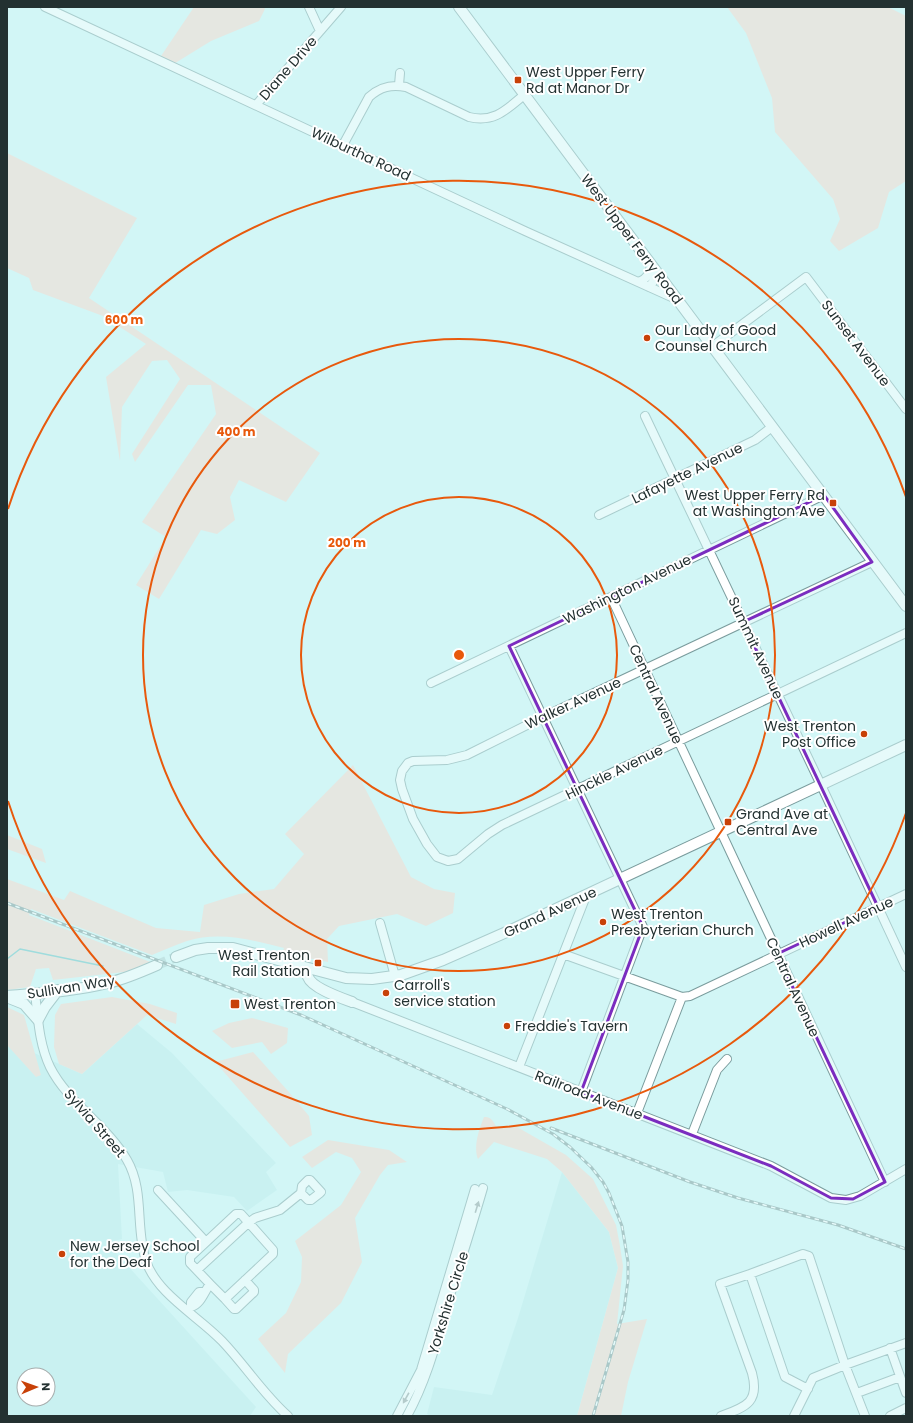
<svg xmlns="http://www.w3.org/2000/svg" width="913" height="1423" font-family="Poppins,sans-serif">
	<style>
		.built { fill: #bfecec; fill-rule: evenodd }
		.green { fill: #fdd5c8 }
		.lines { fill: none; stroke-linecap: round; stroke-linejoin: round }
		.stream { stroke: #62bdbe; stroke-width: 1.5 }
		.major-tunnel { stroke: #afcfcf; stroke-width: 10; stroke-dasharray: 10 5; stroke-linecap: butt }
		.minor-casing { stroke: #7a9c9d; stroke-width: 10 }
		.major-casing { stroke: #7a9c9d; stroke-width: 12 }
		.minor { stroke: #fff; stroke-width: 8 }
		.major { stroke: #fff; stroke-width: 10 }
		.rail-casing { stroke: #789191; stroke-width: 3 }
		.rail { stroke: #fff; stroke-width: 1.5; stroke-dasharray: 4.5; stroke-linecap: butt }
		.oneway { fill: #919898 }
		.marked { fill: none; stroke: #7b2cbf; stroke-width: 3; stroke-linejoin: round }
		.ring { fill: none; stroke: #e8590c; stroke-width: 2 }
		.poi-dot { fill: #c84108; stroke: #fff; stroke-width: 1.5 }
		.labels { text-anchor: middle; stroke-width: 4; stroke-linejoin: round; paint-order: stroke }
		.street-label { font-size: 14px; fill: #233131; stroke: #fff }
		.poi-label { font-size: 14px; fill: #233131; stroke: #fff; text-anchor: start }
		.centre { fill: #e8590c; stroke: #fff; stroke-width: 2 }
		.ring-label { font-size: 12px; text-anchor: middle; font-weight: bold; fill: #e8590c; stroke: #fff; stroke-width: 4; stroke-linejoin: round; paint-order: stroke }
	</style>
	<rect width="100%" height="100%" fill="#d2f6f6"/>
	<path class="built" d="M 137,1024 L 172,1053 L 276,1163 L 266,1172 L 277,1190 L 247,1211 L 234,1197 L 187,1190 L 168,1192 L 163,1172 L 118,1164 L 122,1239 L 107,1243 L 256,1407 L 250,1416 L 7,1416 L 7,1041 L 82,1074 ZM 24,1375 L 48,1375 L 48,1399 L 24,1399 Z
		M 562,1172 L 609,1232 L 618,1268 L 577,1416 L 430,1416 L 427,1414 L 434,1387 L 492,1395 L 518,1318 Z"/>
	<path class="green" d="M 194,7 L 264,7 L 265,9 L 259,21 L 211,41 L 172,65 L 159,59 Z
		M 727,7 L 888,7 L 906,16 L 906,181 L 889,192 L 878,228 L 839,251 L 830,241 L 840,219 L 833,199 L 775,132 L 772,98 L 746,33 Z
		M 7,153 L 137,218 L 89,298 L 320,453 L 286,502 L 239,480 L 230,497 L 235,520 L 217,534 L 201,530 L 159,599 L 136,585 L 166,537 L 142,522 L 216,414 L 211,385 L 188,385 L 135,462 L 132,454 L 180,379 L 167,360 L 152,361 L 122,407 L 120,461 L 106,377 L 146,344 L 103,316 L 33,290 L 29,278 L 7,268 Z
		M 353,765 L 411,877 L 434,889 L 455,893 L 453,913 L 426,926 L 397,914 L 339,926 L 327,939 L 328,962 L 282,953 L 284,948 C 252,940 219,931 187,941 C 175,945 164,950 152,955 L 31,909 L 29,915 L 153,963 L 124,972 L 53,980 L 49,968 L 36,969 L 30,987 L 7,990 L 7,879 L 64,900 L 70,891 L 156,928 L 200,932 L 204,905 L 239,894 L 274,889 L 304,854 L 285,834 Z
		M 7,835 L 42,849 L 46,863 L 7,849 Z
		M 112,997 L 150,1004 L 177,1013 L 176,1024 L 147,1015 L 82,1074 L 59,1064 L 54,1047 L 55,1015 L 61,1004 Z
		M 7,1007 L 24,1015 L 41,1075 L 36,1077 L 7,1045 Z
		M 252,1018 L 288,1028 L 287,1043 L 271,1054 L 262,1042 L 232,1048 L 212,1031 L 229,1023 Z
		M 253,1052 L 288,1091 L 309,1116 L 312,1135 L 290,1147 L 215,1062 Z
		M 484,1117 C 491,1116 494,1122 497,1128 L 517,1127 L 566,1155 L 593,1179 L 616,1225 L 620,1246 L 623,1266 L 617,1324 L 647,1319 L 628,1382 L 621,1416 L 577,1416 L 618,1268 L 609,1232 L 562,1172 L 547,1159 L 494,1142 L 478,1159 C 473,1147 479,1129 484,1117 Z
		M 328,1140 L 389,1150 L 407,1162 L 388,1165 L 380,1175 L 355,1218 L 362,1262 L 341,1303 L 288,1354 L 285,1373 L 258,1339 L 286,1313 L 301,1282 L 302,1257 L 295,1241 L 341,1205 L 361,1172 L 352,1158 L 336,1152 L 312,1168 L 302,1157 Z"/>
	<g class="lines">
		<path class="stream" d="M 7,959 L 20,949 L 103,966"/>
		<path class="major-tunnel" d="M 157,965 L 176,957"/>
		<g class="minor-casing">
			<path id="minor" d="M 45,7 L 525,231 L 678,300
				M 309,7 L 320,31
				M 399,85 L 400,73
				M 256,105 L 341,7
				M 343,145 L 369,97 C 380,87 391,84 406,87 L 469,117 C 494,123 506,110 524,95
				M 639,282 C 648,278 650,273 651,264
				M 649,287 L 653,282 L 657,272
				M 713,346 L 806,277 L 906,409
				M 645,416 L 821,785 L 906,967
				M 599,515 L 755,440 L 772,427
				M 872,562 L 543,717 L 467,755 L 447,760 L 413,761 L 408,763 L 402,771 L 400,780 L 402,789 L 413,819 L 427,844 L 437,857 L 448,861 L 458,859 L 488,834 L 502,825 L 906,633
				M 611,597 L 885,1182
				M 509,646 L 643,927 L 581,1092
				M 431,683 L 824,495
				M 380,923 L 395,976
				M 563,954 L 682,997 L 690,996 L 906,894
				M 35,993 C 38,1018 39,1044 50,1067 C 68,1103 107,1125 127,1160 C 145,1191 135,1228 146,1261 C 157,1294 198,1316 222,1341 C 245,1365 263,1394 288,1416
				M 352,1002 L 771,1166 L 831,1198 L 846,1200 L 860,1196 L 906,1169
				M 519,1067 L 586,896
				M 637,1113 L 682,997
				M 692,1134 L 717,1070 L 727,1059
				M 158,1190 L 206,1242
				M 197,1270 L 248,1223 L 255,1218 L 280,1210 L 301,1193 L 302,1186 L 308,1180 L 310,1180 L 321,1192 L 320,1193 L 311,1200 L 308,1200 L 301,1193
				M 750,1274 L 803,1254 L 809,1256 L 845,1365 L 865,1416
				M 204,1292 L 199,1292 L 191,1302 L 191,1307 C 201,1304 204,1292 210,1284 L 190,1263 L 190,1257 L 236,1214 L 241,1214 L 273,1250 L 273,1254 L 225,1299 L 210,1284
				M 225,1299 L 234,1309 L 236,1309 L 254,1292 L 254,1290 L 245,1280
				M 890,1348 L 906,1393
				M 857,1393 L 900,1377
				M 397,1416 L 421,1370 L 475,1189
				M 407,1416 C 427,1380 437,1340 448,1302 C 460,1263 472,1226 483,1188
				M 721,1416 C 745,1407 760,1403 752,1373 L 720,1284 L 750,1274 L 785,1377 L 808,1389
				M 794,1416 L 813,1378 L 845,1365 L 906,1343
				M 890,1416 L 906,1408"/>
		</g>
		<g class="major-casing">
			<path id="major" d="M 459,7 L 906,606
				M 176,957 L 195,950 L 208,948 L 233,948 L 346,978 L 372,979 L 401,975 L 443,960 L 511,930 L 906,745
				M 308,968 C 307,971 306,974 308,977 C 312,988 341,998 352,1002
				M 7,996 C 40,993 75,991 108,983 C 125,979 141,972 157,965
				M 9,998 L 24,1004 L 38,1020 L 45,1007 L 58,990"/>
		</g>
		<use href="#minor" class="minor"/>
		<use href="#major" class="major"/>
		<g class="rail-casing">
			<path id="rail" d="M 7,903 L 301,1015 L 507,1109 L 553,1134 L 570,1147 L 591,1167 L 603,1182 L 609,1193 L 622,1226 L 628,1262 L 628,1280 L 624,1310 L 593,1416
				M 551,1128 L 690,1182 L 738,1198 L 838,1225 L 906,1249"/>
		</g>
		<use href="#rail" class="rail"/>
	</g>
	<defs><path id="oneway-solid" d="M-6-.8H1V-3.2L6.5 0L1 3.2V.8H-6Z"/></defs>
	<g class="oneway">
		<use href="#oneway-solid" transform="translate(477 1207) rotate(-73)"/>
		<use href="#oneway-solid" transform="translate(406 1398) rotate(119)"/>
	</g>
	<path d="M0 0H913V1423H0ZM 824,495 L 872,562 L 743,622 L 878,907 L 777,954 L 885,1182 L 853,1199 L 831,1198 L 771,1166 L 581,1092 L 643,927 L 509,646 Z" fill="#d2f6f6" fill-opacity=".55" fill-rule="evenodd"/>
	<path class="marked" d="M 824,495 L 872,562 L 743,622 L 878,907 L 777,954 L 885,1182 L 853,1199 L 831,1198 L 771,1166 L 581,1092 L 643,927 L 509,646 Z"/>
	<g class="ring">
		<circle cx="459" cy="655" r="158"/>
		<circle cx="459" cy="655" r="316"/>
		<path d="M906 813A474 474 0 0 1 8 801M8 509A474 474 0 0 1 906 497"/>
	</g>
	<g class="poi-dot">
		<rect x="514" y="76" width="8" height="8" rx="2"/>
		<circle cx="647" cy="338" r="4"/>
		<rect x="829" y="499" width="8" height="8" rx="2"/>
		<circle cx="864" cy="734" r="4"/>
		<rect x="724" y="818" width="8" height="8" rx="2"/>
		<circle cx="603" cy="922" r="4"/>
		<rect x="314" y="959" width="8" height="8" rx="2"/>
		<circle cx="386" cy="993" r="4"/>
		<rect x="230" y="999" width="10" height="10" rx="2"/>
		<circle cx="507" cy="1026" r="4"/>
		<circle cx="62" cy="1254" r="4"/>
	</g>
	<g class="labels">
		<g class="street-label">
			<text transform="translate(288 68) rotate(-49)" y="5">Diane Drive</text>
			<text transform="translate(361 154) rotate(25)" y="5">Wilburtha Road</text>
			<text transform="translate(632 239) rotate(53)" y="5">West Upper Ferry Road</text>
			<text transform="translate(856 343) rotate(53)" y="5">Sunset Avenue</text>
			<text transform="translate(687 473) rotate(-26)" y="5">Lafayette Avenue</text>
			<text transform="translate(627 589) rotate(-26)" y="5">Washington Avenue</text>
			<text transform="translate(756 648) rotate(65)" y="5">Summit Avenue</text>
			<text transform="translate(656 694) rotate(65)" y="5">Central Avenue</text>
			<text transform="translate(573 703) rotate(-25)" y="5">Walker Avenue</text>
			<text transform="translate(614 772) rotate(-26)" y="5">Hinckle Avenue</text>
			<text transform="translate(550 912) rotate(-25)" y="5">Grand Avenue</text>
			<text transform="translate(846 922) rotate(-25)" y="5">Howell Avenue</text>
			<text transform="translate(71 987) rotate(-9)" y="5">Sullivan Way</text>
			<text transform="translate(793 987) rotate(65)" y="5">Central Avenue</text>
			<text transform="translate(589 1095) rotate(21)" y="5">Railroad Avenue</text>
			<text transform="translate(95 1123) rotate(49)" y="5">Sylvia Street</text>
			<text transform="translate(448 1303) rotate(-73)" y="5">Yorkshire Circle</text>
		</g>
		<g class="poi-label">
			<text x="526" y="77">West Upper Ferry<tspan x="526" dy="16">Rd at Manor Dr</tspan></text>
			<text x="655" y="335">Our Lady of Good<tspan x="655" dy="16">Counsel Church</tspan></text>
			<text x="825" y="500" text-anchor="end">West Upper Ferry Rd<tspan x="825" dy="16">at Washington Ave</tspan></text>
			<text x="856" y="731" text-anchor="end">West Trenton<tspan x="856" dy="16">Post Office</tspan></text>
			<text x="736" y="819">Grand Ave at<tspan x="736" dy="16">Central Ave</tspan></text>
			<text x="611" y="919">West Trenton<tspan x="611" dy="16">Presbyterian Church</tspan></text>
			<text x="310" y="960" text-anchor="end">West Trenton<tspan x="310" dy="16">Rail Station</tspan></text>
			<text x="394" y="990">Carroll's<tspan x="394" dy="16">service station</tspan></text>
			<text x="244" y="1009">West Trenton</text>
			<text x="515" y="1031">Freddie's Tavern</text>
			<text x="70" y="1251">New Jersey School<tspan x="70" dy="16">for the Deaf</tspan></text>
		</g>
	</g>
	<circle cx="459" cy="655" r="6" class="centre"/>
	<g class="ring-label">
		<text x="124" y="324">600 m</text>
		<text x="236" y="436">400 m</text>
		<text x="347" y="547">200 m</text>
	</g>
	<rect width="913" height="1423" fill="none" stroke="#233131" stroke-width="16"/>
	<g transform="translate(36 1387) rotate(88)"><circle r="19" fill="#ffffff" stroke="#a7adad"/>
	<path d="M0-3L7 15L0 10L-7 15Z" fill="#c84108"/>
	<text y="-6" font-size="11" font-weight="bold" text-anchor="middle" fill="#233131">N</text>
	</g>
</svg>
